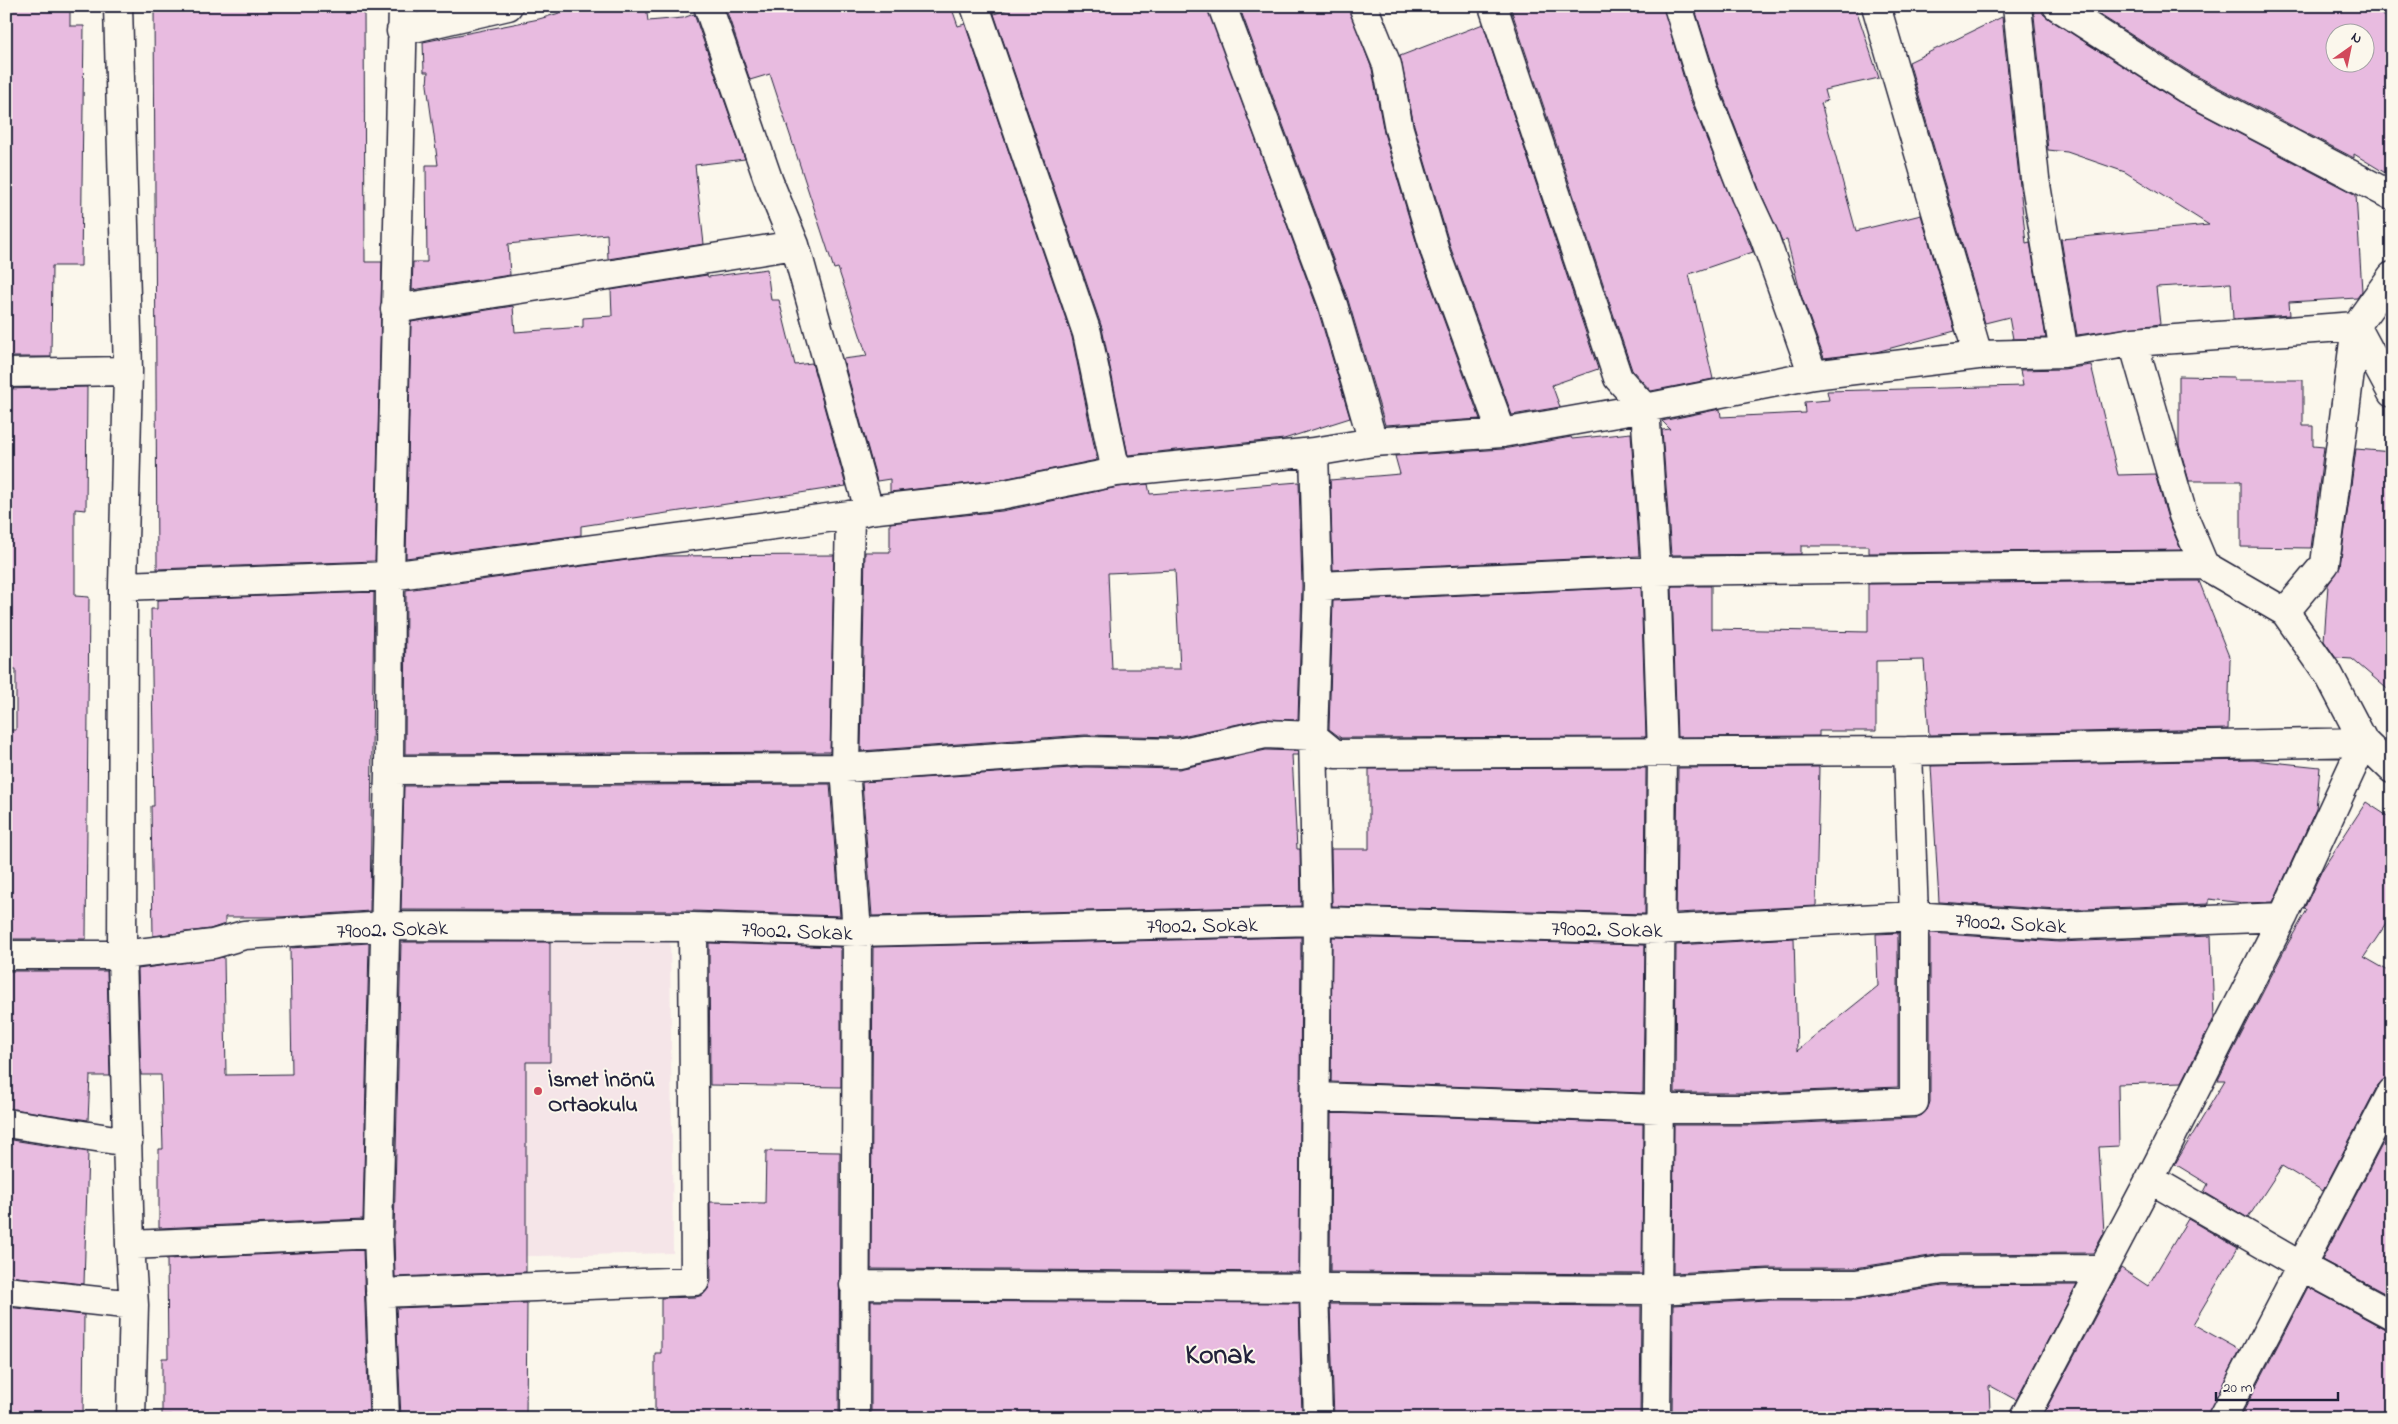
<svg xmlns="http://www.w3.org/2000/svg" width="2398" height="1424" font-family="'Indie Flower',sans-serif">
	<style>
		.built { fill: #f5e5e8 }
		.building { fill: #e8bbe0; stroke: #22223b; fill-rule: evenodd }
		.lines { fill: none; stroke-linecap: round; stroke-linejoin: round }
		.minor-casing { stroke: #22223b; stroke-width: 31 }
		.minor { stroke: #fbf7ec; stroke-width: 28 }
		.poi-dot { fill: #d1495b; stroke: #fbf7ec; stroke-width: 2 }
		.labels { text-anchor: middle; stroke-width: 4; stroke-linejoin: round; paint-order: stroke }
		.street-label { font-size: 22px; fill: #22223b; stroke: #fbf7ec }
		.poi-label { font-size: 22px; font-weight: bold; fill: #22223b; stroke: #fbf7ec; text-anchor: start }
		.district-label { font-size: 28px; font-weight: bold; fill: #22223b; stroke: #fbf7ec }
	</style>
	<rect width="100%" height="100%" fill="#fbf7ec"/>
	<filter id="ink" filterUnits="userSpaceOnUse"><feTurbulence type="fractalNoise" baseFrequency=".02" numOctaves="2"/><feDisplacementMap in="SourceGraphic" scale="10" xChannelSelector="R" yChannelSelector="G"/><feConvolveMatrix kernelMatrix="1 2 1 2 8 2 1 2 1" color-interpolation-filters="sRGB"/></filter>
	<g filter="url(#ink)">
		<path class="built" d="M 406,927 L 670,928 L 673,1253 L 403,1259 Z"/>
		<path class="building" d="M 6,6 L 70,6 L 70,26 L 84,26 L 81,266 L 52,266 L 51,357 L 6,357 Z
			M 154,6 L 364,6 L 365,262 L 382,262 L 375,561 L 157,569 Z
			M 583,6 L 646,6 L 648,21 L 683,18 L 694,14 L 745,159 L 695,165 L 704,244 L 608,259 L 607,234 L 508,244 L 510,275 L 412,290 L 413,262 L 427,262 L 426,165 L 438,165 L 427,85 L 428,72 L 424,72 L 423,42 L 539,19 Z
			M 725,6 L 951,6 L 958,26 L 965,24 L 1072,337 L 1097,460 L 998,480 L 890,492 L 890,479 L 877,481 L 843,359 L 867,356 L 838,268 L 834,269 L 770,74 L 750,80 Z
			M 1018,6 L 1207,6 L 1318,310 L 1350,418 L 1284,439 L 1128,455 L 1102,328 L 994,14 Z
			M 1239,6 L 1348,6 L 1372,69 L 1384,133 L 1421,258 L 1480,419 L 1385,425 L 1348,300 Z
			M 1510,6 L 1663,6 L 1689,96 L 1753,252 L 1689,274 L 1713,379 L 1651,391 L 1632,370 Z
			M 1694,6 L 1771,6 L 1772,9 L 1855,6 L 1879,78 L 1824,90 L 1827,101 L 1821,103 L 1856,231 L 1921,215 L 1955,331 L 1876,352 L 1824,358 L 1801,295 L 1787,240 L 1782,241 L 1759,189 L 1719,85 Z
			M 2033,6 L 2042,6 L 2043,14 L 2049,19 L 2177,101 L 2356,195 L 2362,291 L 2357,298 L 2289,302 L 2290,315 L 2233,319 L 2231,283 L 2156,287 L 2160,324 L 2077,335 L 2061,239 L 2209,225 L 2125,172 L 2067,152 L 2048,150 Z
			M 2086,6 L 2365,6 L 2392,20 L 2392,177 L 2354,154 L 2354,158 L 2193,74 ZM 2336,32 L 2366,32 L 2366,62 L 2336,62 Z
			M 2002,17 L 2026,243 L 2030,242 L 2046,338 L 2013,339 L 2009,317 L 1985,323 L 1909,62 Z
			M 1483,24 L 1598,369 L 1552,385 L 1560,407 L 1512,415 L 1451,249 L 1414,125 L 1400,56 Z
			M 767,269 L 771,300 L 779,300 L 795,365 L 812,363 L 846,486 L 581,526 L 581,535 L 406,558 L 411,322 L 513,306 L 515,332 L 583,327 L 583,318 L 612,316 L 611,290 L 707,275 L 708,277 Z
			M 2091,365 L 2118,475 L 2155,474 L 2168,519 L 2181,550 L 1869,553 L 1869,546 L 1801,546 L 1801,554 L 1671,555 L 1662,430 L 1670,429 L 1662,421 L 1720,409 L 1721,417 L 1805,413 L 1804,402 L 1829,400 L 1827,391 L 2023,386 L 2020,370 L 2064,369 Z
			M 2179,376 L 2234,377 L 2234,380 L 2303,380 L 2303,426 L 2313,426 L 2313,446 L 2324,447 L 2311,548 L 2241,547 L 2241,481 L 2189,481 L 2179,445 Z
			M 87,387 L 86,510 L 75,509 L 75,596 L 89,597 L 86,939 L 6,939 L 6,730 L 16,730 L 16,669 L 7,669 L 6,389 Z
			M 1631,433 L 1639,556 L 1333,570 L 1330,480 L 1400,474 L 1395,456 L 1503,449 L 1571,437 L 1572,439 Z
			M 2356,449 L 2392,452 L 2392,693 L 2352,659 L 2336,658 L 2324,641 L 2328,585 L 2340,566 Z
			M 1299,482 L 1302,586 L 1298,720 L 1262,719 L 1177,737 L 1085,735 L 861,751 L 865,552 L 890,552 L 890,523 L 1002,511 L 1118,487 L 1148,484 L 1150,494 ZM 1175,570 L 1180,669 L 1112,669 L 1108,573 Z
			M 834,555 L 830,752 L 405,754 L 406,590 L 657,556 Z
			M 2199,581 L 2230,659 L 2228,729 L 1929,735 L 1924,660 L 1876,661 L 1876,731 L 1819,731 L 1819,736 L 1677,737 L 1672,586 L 1711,586 L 1711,629 L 1868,632 L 1868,584 Z
			M 1641,587 L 1646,737 L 1341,738 L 1329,729 L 1333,601 Z
			M 374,592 L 370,911 L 280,917 L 225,917 L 225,924 L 210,929 L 153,936 L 151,806 L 154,806 L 151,609 L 157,609 L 157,600 Z
			M 1266,750 L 1298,751 L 1298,755 L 1292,755 L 1297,849 L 1300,849 L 1301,906 L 872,916 L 862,782 L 1086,767 L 1179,769 Z
			M 2253,760 L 2320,767 L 2316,809 L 2273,902 L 2244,903 L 2209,899 L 2209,904 L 2058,910 L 1939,902 L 1931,766 Z
			M 1819,767 L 1816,906 L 1676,913 L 1678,768 Z
			M 1646,768 L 1645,914 L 1332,906 L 1331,849 L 1369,849 L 1369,769 Z
			M 830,784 L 840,916 L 693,911 L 401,910 L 404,786 Z
			M 2366,802 L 2392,819 L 2392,915 L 2364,957 L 2392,973 L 2392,1076 L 2384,1079 L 2378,1085 L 2323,1191 L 2282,1166 L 2248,1218 L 2204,1192 L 2208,1184 L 2175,1164 L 2225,1080 L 2218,1080 L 2286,947 L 2307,910 L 2304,909 L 2322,870 Z
			M 1898,933 L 1898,1087 L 1755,1093 L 1675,1093 L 1676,945 L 1794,938 L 1797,1051 L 1878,986 L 1876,934 Z
			M 1930,933 L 2059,942 L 2211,936 L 2214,1018 L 2182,1082 L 2118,1084 L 2119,1146 L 2099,1147 L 2104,1233 L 2093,1253 L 1942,1254 L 1855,1268 L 1768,1268 L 1673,1273 L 1674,1125 L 1756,1125 L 1915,1118 L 1922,1115 L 1927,1110 L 1930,1102 Z
			M 1301,937 L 1299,1272 L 871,1269 L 873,947 Z
			M 1332,937 L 1645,945 L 1643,1093 L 1331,1082 Z
			M 401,942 L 550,942 L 550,1062 L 526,1062 L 526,1272 L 395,1277 L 394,1234 Z
			M 369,943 L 363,1219 L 159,1228 L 159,1149 L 163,1149 L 161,1075 L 141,1075 L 138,969 L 224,957 L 226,1075 L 292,1074 L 290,948 Z
			M 709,943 L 841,947 L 841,1087 L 710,1085 Z
			M 6,971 L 107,971 L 110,1076 L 90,1076 L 88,1120 L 6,1108 Z
			M 1331,1113 L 1643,1124 L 1642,1274 L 1330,1272 Z
			M 2392,1126 L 2392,1297 L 2322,1260 Z
			M 6,1139 L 88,1152 L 84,1284 L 6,1276 Z
			M 766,1151 L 840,1152 L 839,1418 L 655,1418 L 655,1353 L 661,1353 L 661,1298 L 696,1297 L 703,1295 L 708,1289 L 711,1281 L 710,1202 L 765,1203 Z
			M 2188,1219 L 2238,1248 L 2193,1324 L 2240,1350 L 2207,1418 L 2048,1418 L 2043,1415 L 2121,1268 L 2148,1286 Z
			M 363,1250 L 369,1418 L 172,1418 L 172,1415 L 162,1415 L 162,1358 L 168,1358 L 167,1259 Z
			M 2077,1285 L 2016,1400 L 1989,1385 L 1990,1411 L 1976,1411 L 1976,1418 L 1672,1418 L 1673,1305 L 1768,1300 L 1856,1300 L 1943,1286 Z
			M 2308,1287 L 2385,1329 L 2392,1331 L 2392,1418 L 2240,1418 Z
			M 871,1301 L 1299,1303 L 1302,1418 L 871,1418 Z
			M 527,1303 L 526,1418 L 401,1418 L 396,1308 Z
			M 1330,1304 L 1641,1306 L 1640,1418 L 1334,1418 Z
			M 6,1307 L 84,1315 L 83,1418 L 6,1418 Z"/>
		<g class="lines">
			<g class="minor-casing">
				<path id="minor" d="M 118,6 L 128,371 L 123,586 L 122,955 L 130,1245 L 134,1305 L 131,1418
					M 708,6 L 769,182 L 795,245 L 869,510
					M 975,6 L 1087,333 L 1116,472
					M 1222,6 L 1333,305 L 1373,442
					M 1363,6 L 1387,65 L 1399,129 L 1436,254 L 1502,433
					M 1493,6 L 1618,378 L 1645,408 L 1656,571 L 1662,754 L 1656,1418
					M 1678,6 L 1704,90 L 1745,195 L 1764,236 L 1813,375
					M 1876,6 L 1978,355
					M 2017,6 L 2035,179 L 2064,353
					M 2057,6 L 2185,88 L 2392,196
					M 401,31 L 508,6
					M 395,309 L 795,245
					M 2356,326 L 2392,393
					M 2133,342 L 2183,515 L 2204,565 L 2285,612 L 2329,675 L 2364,742 L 2392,769
					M 6,373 L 128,371
					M 1314,452 L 1318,586 L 1313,736 L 1317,921 L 1314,1289 L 1318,1418
					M 850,515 L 845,768 L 857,932 L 855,1418
					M 123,586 L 390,576 L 850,515 L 869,510 L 1000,495 L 1116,472 L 1314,452 L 1373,442 L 1502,433 L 1645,408 L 1813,375 L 1978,355 L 2064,353 L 2133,342 L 2356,326 L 2392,276
					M 1318,586 L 1656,571 L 2204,565
					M 2285,612 L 2325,564 L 2356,326
					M 389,770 L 845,768 L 1086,751 L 1179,753 L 1265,734 L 1313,736 L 1335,754 L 1908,751 L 2364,742 L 2283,917 L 2150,1179 L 2024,1418
					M 6,955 L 122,955 L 213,944 L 244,935 L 386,926 L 693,927 L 857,932 L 1317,921 L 1660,930 L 1914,916 L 2058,926 L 2283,917
					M 1315,1097 L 1659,1109 L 1755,1109 L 1914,1102 L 1914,916 L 1908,751
					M 6,1123 L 128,1142
					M 2150,1179 L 2301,1266 L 2392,1315
					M 130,1245 L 378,1234
					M 854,1285 L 1657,1290 L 1768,1284 L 1856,1284 L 1942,1270 L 2102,1269
					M 6,1291 L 134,1305
					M 380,1293 L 695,1281 L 693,927
					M 385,1418 L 378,1234 L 389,770 L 390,576 L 403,6
					M 2222,1418 L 2392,1092"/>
			</g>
			<use href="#minor" class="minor"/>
		</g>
	</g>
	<circle class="poi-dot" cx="538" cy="1091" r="5"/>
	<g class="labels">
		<g class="street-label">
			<text transform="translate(2011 922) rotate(3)" y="8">79002. Sokak</text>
			<text transform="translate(1202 924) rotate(-1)" y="8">79002. Sokak</text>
			<text transform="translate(392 928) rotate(-2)" y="8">79002. Sokak</text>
			<text transform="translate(1607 928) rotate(1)" y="8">79002. Sokak</text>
			<text transform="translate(797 930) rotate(2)" y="8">79002. Sokak</text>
		</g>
		<g class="poi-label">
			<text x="548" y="1086">İsmet İnönü<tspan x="548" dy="25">Ortaokulu</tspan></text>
		</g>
		<g class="district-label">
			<text x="1220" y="1363">Konak</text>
		</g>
	</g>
	<rect width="2398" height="1424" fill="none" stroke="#fbf7ec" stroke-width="25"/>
	<rect x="12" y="12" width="2373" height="1399" fill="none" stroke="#22223b" stroke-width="2" filter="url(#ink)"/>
	<g transform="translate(2350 48) rotate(33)"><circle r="24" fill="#fbf7ec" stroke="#a4a2a5"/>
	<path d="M0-4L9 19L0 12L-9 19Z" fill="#d1495b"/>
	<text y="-8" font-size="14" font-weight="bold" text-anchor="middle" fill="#22223b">N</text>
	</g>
	<path d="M2216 1392v8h122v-8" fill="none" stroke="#22223b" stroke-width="2.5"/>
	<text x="2223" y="1392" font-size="15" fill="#22223b" stroke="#fbf7ec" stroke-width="4" paint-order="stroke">20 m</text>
</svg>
